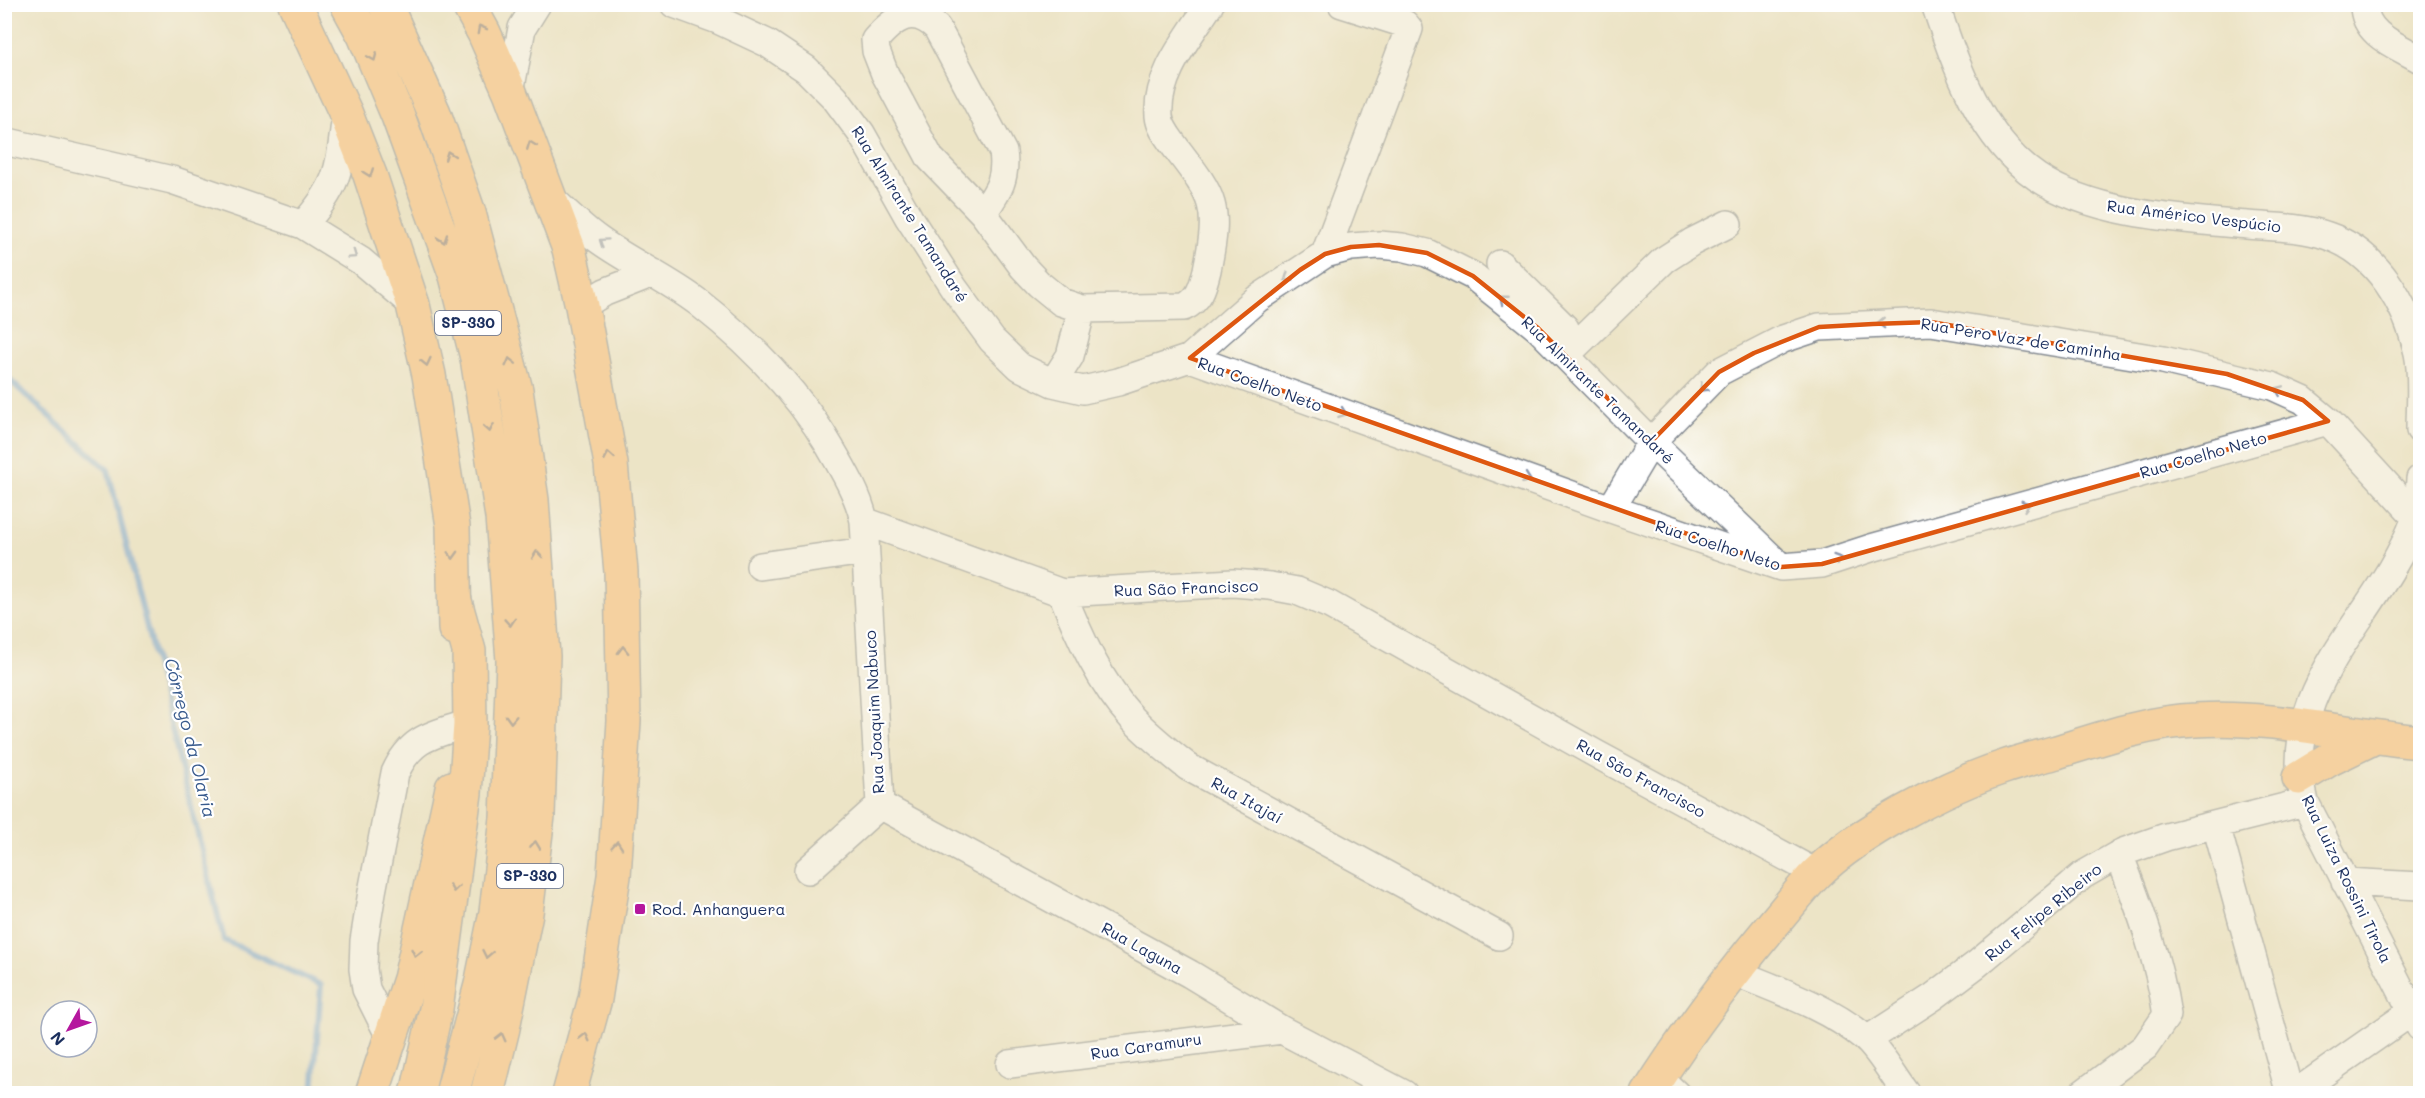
<svg xmlns="http://www.w3.org/2000/svg" width="2425" height="1098" font-family="Mali,sans-serif">
	<style>
		.lines { fill: none; stroke-linecap: round; stroke-linejoin: round }
		.stream { stroke: #679dd4; stroke-width: 6 }
		.minor-casing { stroke: #848a92; stroke-width: 30 }
		.major-casing { stroke: #848a92; stroke-width: 36 }
		.highway-casing { stroke: #848a92; stroke-width: 36 }
		.minor { stroke: #fff; stroke-width: 27 }
		.major { stroke: #febb71; stroke-width: 33 }
		.highway { stroke: #febb71; stroke-width: 33 }
		.oneway { stroke: #816e67 }
		.oneway2 { stroke: #8d97ae }
		.marked { fill: none; stroke: #de5710; stroke-width: 4.5; stroke-linejoin: round }
		.poi-dot { fill: #b5179e; stroke: #fff; stroke-width: 2 }
		.labels { text-anchor: middle; stroke-width: 4.5; stroke-linejoin: round; paint-order: stroke }
		.shield { fill: #fff; stroke: #5f6d8e; stroke-width: 1.5 }
		.shield-label { font-size: 15px; font-weight: bold; fill: #1b2f5e }
		.street-label { font-size: 16px; fill: #1b2f5e; stroke: #fff }
		.poi-label { font-size: 16px; fill: #1b2f5e; stroke: #fff; text-anchor: start }
		.water-label { font-size: 18px; font-style: italic; fill: #395b8d; stroke: #fff }
	</style>
	<rect width="100%" height="100%" fill="#fff"/>
	<filter id="ink" filterUnits="userSpaceOnUse"><feTurbulence type="fractalNoise" baseFrequency=".0167" numOctaves="2"/><feDisplacementMap in="SourceGraphic" scale="12" xChannelSelector="R" yChannelSelector="G"/><feConvolveMatrix kernelMatrix="1 2 1 2 8 2 1 2 1" color-interpolation-filters="sRGB"/></filter>
	<filter id="wash" filterUnits="userSpaceOnUse"><feTurbulence type="fractalNoise" baseFrequency=".008" numOctaves="4" result="noise"/><feDisplacementMap in="SourceGraphic" scale="24" xChannelSelector="R" yChannelSelector="G"/><feGaussianBlur stdDeviation="1.35" result="paint"/><feColorMatrix in="noise" values="0 0 0 0 0 0 0 0 0 0 0 0 0 0 0 0 0 1.4 0 .05"/><feComposite in="paint" operator="in"/></filter>
	<g filter="url(#wash)">
		<rect width="100%" height="100%" fill="#ece4c6"/>
		<g class="lines">
			<path class="stream" d="M 4,375 L 108,470 L 224,940 L 321,985 L 313,1094"/>
		</g>
	</g>
	<g filter="url(#ink)">
		<g class="lines">
			<g class="minor-casing">
				<path id="minor" d="M 674,4 L 718,20 L 767,43 L 806,69 L 835,98 L 861,133 L 909,218 L 954,288 L 992,340 L 1020,367 L 1053,383 L 1083,390 L 1118,382 L 1190,358 L 1257,299 L 1325,254 L 1351,247 L 1379,245 L 1402,247 L 1427,253 L 1473,276 L 1538,328 L 1651,442 L 1781,567
					M 1935,4 C 1956,66 1981,139 2037,177 C 2094,215 2181,219 2247,225 C 2274,227 2302,227 2328,236 C 2378,253 2407,305 2418,353 C 2423,376 2420,407 2420,430
					M 2364,4 C 2363,35 2398,46 2420,59
					M 510,92 L 522,28 L 537,4
					M 4,141 L 172,180 L 303,225 L 361,261 L 413,305
					M 551,198 C 567,213 582,228 599,240 C 631,263 668,279 699,303 C 750,343 797,391 830,447 C 843,469 859,496 864,521 L 1062,593 L 1233,583 L 1270,586 L 1297,591 L 1330,605 L 1598,755 L 1816,873
					M 983,213 C 998,191 1007,179 1003,152 L 937,28 C 913,4 894,18 875,40 L 876,51 L 885,74 L 930,158 L 983,213 L 1023,267 L 1039,284 L 1061,302 L 1082,309 L 1184,307 C 1200,300 1203,286 1207,270 C 1220,205 1215,199 1176,148 C 1169,138 1160,128 1159,116 C 1156,75 1189,37 1210,4
					M 303,225 C 341,183 339,168 346,114
					M 1325,254 L 1409,29 L 1405,24 L 1342,4
					M 1500,264 L 1565,328 L 1566,355
					M 582,306 L 605,292 L 653,273
					M 1566,355 L 1664,260 L 1692,242 L 1728,224
					M 1190,358 L 1611,509 L 1781,567 L 1822,564 L 1871,548 L 2328,421
					M 1053,383 L 1070,356 L 1082,309
					M 2420,479 C 2419,492 2420,508 2415,520 C 2379,618 2276,687 2305,802 L 2420,1027
					M 1611,509 L 1651,442 L 1719,372 L 1783,339 L 1819,327 L 1931,322 L 2163,360 L 2272,386 L 2303,400 L 2328,421 L 2417,518
					M 760,566 L 865,551
					M 1062,593 C 1079,636 1100,683 1132,718 C 1149,736 1168,751 1188,767 L 1499,936
					M 880,805 L 1190,974 L 1282,1030 L 1404,1094
					M 2216,825 L 2290,1094
					M 808,870 L 880,805 L 864,521
					M 2345,882 L 2420,886
					M 1734,972 C 1778,990 1828,1007 1865,1038 C 1880,1051 1894,1077 1907,1094
					M 391,1039 L 366,989 L 363,969 L 364,941 L 372,892 L 395,773 C 409,742 426,736 457,727
					M 1867,1040 L 1933,997 L 1977,964 L 2083,875 L 2123,852 L 2166,837 L 2305,802
					M 1010,1064 L 1282,1030
					M 1658,1077 L 1676,1094
					M 2082,1094 L 2145,1047 L 2167,1015 C 2159,960 2139,906 2119,854
					M 2294,1094 L 2413,1011"/>
			</g>
			<g class="major-casing">
				<path id="major" d="M 295,4 L 346,114 L 370,175 L 413,305 L 429,375 L 453,526 L 455,629
					M 468,4 L 484,33 L 510,92 L 569,249 L 582,306 L 611,464 L 621,572 L 624,721 L 614,876 L 595,999 L 569,1094
					M 2299,778 L 2330,759 L 2373,738
					M 372,1094 L 410,979 L 452,788
					M 1648,1094 C 1686,1034 1729,977 1774,923 C 1788,907 1801,889 1816,874 C 1858,832 1947,786 2004,767 C 2021,761 2039,757 2057,752 C 2102,738 2148,722 2196,720 C 2272,715 2346,735 2420,742"/>
			</g>
			<g class="highway-casing">
				<path id="highway" d="M 347,4 L 364,35 L 398,116 L 456,276 L 477,358 L 502,517 L 513,661 L 507,818 L 496,912 L 481,985 L 452,1094
					M 385,4 L 434,113 L 469,213 L 516,390 L 532,500 L 543,656 L 538,816 L 526,913 L 503,1028 L 487,1094
					M 417,1094 L 436,1009 L 465,793 L 470,725 L 469,651 L 455,601"/>
			</g>
			<use href="#minor" class="minor"/>
			<use href="#major" class="major"/>
			<use href="#highway" class="highway"/>
		</g>
		<defs><path id="oneway-chevron" d="M-2-3.5L2.5 0L-2 3.5" fill="none" stroke-width="1.6" stroke-linecap="round" stroke-linejoin="round" transform="scale(1.5)"/></defs>
		<g class="oneway">
			<use href="#oneway-chevron" transform="translate(481 29) rotate(-118)"/>
			<use href="#oneway-chevron" transform="translate(373 57) rotate(67)"/>
			<use href="#oneway-chevron" transform="translate(531 145) rotate(-111)"/>
			<use href="#oneway-chevron" transform="translate(449 155) rotate(-110)"/>
			<use href="#oneway-chevron" transform="translate(369 173) rotate(70)"/>
			<use href="#oneway-chevron" transform="translate(443 239) rotate(71)"/>
			<use href="#oneway-chevron" transform="translate(426 362) rotate(77)"/>
			<use href="#oneway-chevron" transform="translate(510 362) rotate(-104)"/>
			<use href="#oneway-chevron" transform="translate(489 428) rotate(80)"/>
			<use href="#oneway-chevron" transform="translate(609 456) rotate(-100)"/>
			<use href="#oneway-chevron" transform="translate(453 555) rotate(88)"/>
			<use href="#oneway-chevron" transform="translate(537 555) rotate(-95)"/>
			<use href="#oneway-chevron" transform="translate(510 622) rotate(86)"/>
			<use href="#oneway-chevron" transform="translate(623 650) rotate(-91)"/>
			<use href="#oneway-chevron" transform="translate(511 719) rotate(92)"/>
			<use href="#oneway-chevron" transform="translate(535 845) rotate(-83)"/>
			<use href="#oneway-chevron" transform="translate(617 845) rotate(-85)"/>
			<use href="#oneway-chevron" transform="translate(454 888) rotate(98)"/>
			<use href="#oneway-chevron" transform="translate(416 953) rotate(103)"/>
			<use href="#oneway-chevron" transform="translate(487 954) rotate(101)"/>
			<use href="#oneway-chevron" transform="translate(501 1037) rotate(-76)"/>
			<use href="#oneway-chevron" transform="translate(585 1037) rotate(-76)"/>
		</g>
		<g class="oneway2">
			<use href="#oneway-chevron" transform="translate(603 242) rotate(-145)"/>
			<use href="#oneway-chevron" transform="translate(353 255) rotate(35)"/>
			<use href="#oneway-chevron" transform="translate(1288 278) rotate(145)"/>
			<use href="#oneway-chevron" transform="translate(1503 299) rotate(-141)"/>
			<use href="#oneway-chevron" transform="translate(1881 323) rotate(178)"/>
			<use href="#oneway-chevron" transform="translate(1703 388) rotate(136)"/>
			<use href="#oneway-chevron" transform="translate(2279 390) rotate(-157)"/>
			<use href="#oneway-chevron" transform="translate(1343 413) rotate(20)"/>
			<use href="#oneway-chevron" transform="translate(1527 479) rotate(20)"/>
			<use href="#oneway-chevron" transform="translate(2026 505) rotate(-16)"/>
			<use href="#oneway-chevron" transform="translate(1838 559) rotate(-18)"/>
		</g>
	</g>
	<path d="M0 0H2425V1098H0ZM 1379,245 L 1427,253 L 1473,276 L 1538,328 L 1651,442 L 1719,372 L 1754,353 L 1819,327 L 1873,324 L 1931,322 L 2227,374 L 2303,400 L 2328,421 L 1822,564 L 1781,567 L 1190,358 L 1300,270 L 1325,254 L 1351,247 Z" fill="#ece4c6" fill-opacity=".55" fill-rule="evenodd"/>
	<path class="marked" d="M 1379,245 L 1427,253 L 1473,276 L 1538,328 L 1651,442 L 1719,372 L 1754,353 L 1819,327 L 1873,324 L 1931,322 L 2227,374 L 2303,400 L 2328,421 L 1822,564 L 1781,567 L 1190,358 L 1300,270 L 1325,254 L 1351,247 Z"/>
	<rect class="poi-dot" x="634" y="903" width="12" height="12" rx="3"/>
	<g class="labels">
		<g class="shield">
			<rect x="435" y="311" width="66" height="24" rx="4.5"/>
			<rect x="497" y="864" width="66" height="24" rx="4.5"/>
		</g>
		<g class="shield-label">
			<text x="468" y="328">SP-330</text>
			<text x="530" y="881">SP-330</text>
		</g>
		<g class="street-label">
			<text transform="translate(910 214) rotate(58)" y="6">Rua Almirante Tamandaré</text>
			<text transform="translate(2194 216) rotate(7)" y="6">Rua Américo Vespúcio</text>
			<text transform="translate(2021 339) rotate(9)" y="6">Rua Pero Vaz de Caminha</text>
			<text transform="translate(1260 384) rotate(20)" y="6">Rua Coelho Neto</text>
			<text transform="translate(1598 390) rotate(44)" y="6">Rua Almirante Tamandaré</text>
			<text transform="translate(2203 455) rotate(-16)" y="6">Rua Coelho Neto</text>
			<text transform="translate(1718 545) rotate(18)" y="6">Rua Coelho Neto</text>
			<text transform="translate(1186 588) rotate(-2)" y="6">Rua São Francisco</text>
			<text transform="translate(874 712) rotate(-93)" y="6">Rua Joaquim Nabuco</text>
			<text transform="translate(1641 778) rotate(29)" y="6">Rua São Francisco</text>
			<text transform="translate(1247 800) rotate(29)" y="6">Rua Itajaí</text>
			<text transform="translate(2347 879) rotate(64)" y="6">Rua Luiza Rossini Tirola</text>
			<text transform="translate(2043 912) rotate(-39)" y="6">Rua Felipe Ribeiro</text>
			<text transform="translate(1142 948) rotate(29)" y="6">Rua Laguna</text>
			<text transform="translate(1146 1046) rotate(-8)" y="6">Rua Caramuru</text>
		</g>
		<g class="poi-label">
			<text x="652" y="915">Rod. Anhanguera</text>
		</g>
		<g class="water-label">
			<text transform="translate(190 738) rotate(76)" y="6">Córrego da Olaria</text>
		</g>
	</g>
	<rect width="2425" height="1098" fill="none" stroke="#fff" stroke-width="24"/>
	<g transform="translate(69 1029) rotate(230)"><circle r="28" fill="#ffffff" stroke="#a4acbf" stroke-width="1.5"/>
	<path d="M0-4.5L10 22L0 15L-10 22Z" fill="#b5179e"/>
	<text y="-9" font-size="16" font-weight="bold" text-anchor="middle" fill="#1b2f5e">N</text>
	</g>
</svg>
